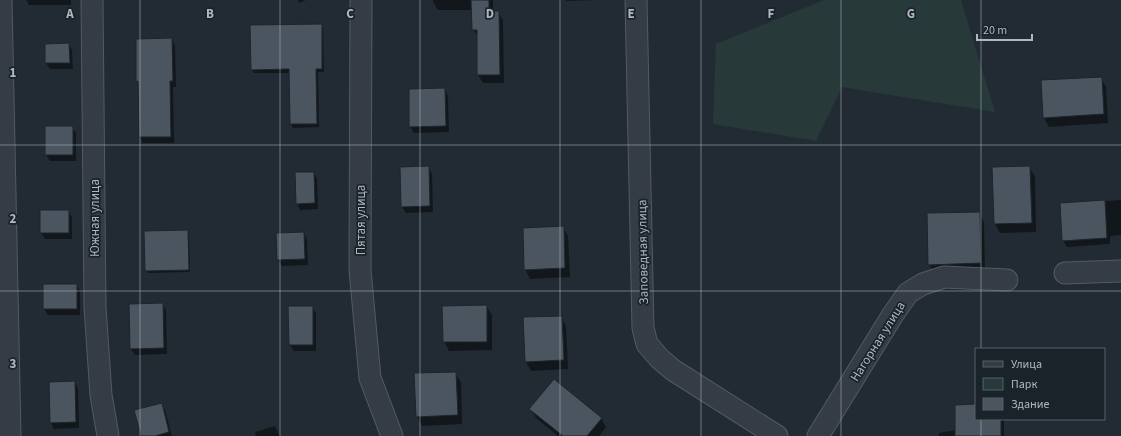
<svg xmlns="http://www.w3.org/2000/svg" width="1121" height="436" font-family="'Source Sans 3',sans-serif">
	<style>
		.green { fill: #273a39 }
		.shadow { fill: #0007 }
		.building { fill: #4a5560; stroke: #1c242c }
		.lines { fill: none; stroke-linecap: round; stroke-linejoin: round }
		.minor-casing { stroke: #525a63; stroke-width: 23 }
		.minor { stroke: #353c45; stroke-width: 21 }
		.grid { fill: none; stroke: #afb7c2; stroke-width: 1; stroke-opacity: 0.55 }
		.labels { text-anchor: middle; stroke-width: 3.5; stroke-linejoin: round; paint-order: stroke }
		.street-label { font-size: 13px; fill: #afb7c2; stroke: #1a222a }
		.grid-label { font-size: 13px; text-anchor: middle; font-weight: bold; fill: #afb7c2; stroke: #1a222a; stroke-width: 3.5; stroke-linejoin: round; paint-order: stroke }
	</style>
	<rect width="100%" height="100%" fill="#222b34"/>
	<path class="green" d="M 824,0 L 961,0 L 995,112 L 842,87 L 816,141 L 713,124 L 716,44 Z"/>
	<path class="shadow" d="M 26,0 L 71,0 L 71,5 L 29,5 Z
		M 298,0 L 306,0 L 299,3 Z
		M 433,0 L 493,0 L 493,12 L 498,12 L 503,20 L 504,83 L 483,83 L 478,75 L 478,37 L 473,29 L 472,10 L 438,10 L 433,2 Z
		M 566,0 L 596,0 L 566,1 Z
		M 321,25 L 323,28 L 324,72 L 318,72 L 319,127 L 293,128 L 291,124 L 290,73 L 254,73 L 252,70 Z
		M 172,39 L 175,46 L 176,87 L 173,87 L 174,143 L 143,143 L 140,137 L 139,84 L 137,81 Z
		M 69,44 L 72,50 L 73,69 L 50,69 L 46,63 Z
		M 1101,78 L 1106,87 L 1108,123 L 1049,127 L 1044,118 Z
		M 445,90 L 448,96 L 449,132 L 414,133 L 410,126 Z
		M 72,127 L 76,133 L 76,161 L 50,161 L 46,155 Z
		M 428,167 L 432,174 L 433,212 L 406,213 L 402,207 Z
		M 1029,167 L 1035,176 L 1036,232 L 1000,233 L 995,224 Z
		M 314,173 L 317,179 L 318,209 L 300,210 L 297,203 Z
		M 1121,200 L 1121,235 L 1110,236 L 1110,244 L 1067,247 L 1063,241 L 1061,204 Z
		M 68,211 L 72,217 L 72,239 L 45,239 L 41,233 Z
		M 979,213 L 984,222 L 985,272 L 935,274 L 929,264 Z
		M 563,227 L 568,236 L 570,277 L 530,279 L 525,269 Z
		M 187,231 L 189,234 L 190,272 L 148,273 L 146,270 Z
		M 304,233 L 307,240 L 308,265 L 282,266 L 278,260 L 277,234 Z
		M 44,285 L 76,285 L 80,291 L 80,315 L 48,315 L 44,309 Z
		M 162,304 L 166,310 L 167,354 L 135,355 L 131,349 Z
		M 486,306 L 492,315 L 492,350 L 449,351 L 444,341 Z
		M 312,307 L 316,313 L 316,351 L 294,351 L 290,345 Z
		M 561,317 L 566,326 L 568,369 L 531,371 L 526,362 Z
		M 455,373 L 461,382 L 462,424 L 422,426 L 417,416 Z
		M 75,382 L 78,389 L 79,428 L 54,429 L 51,423 Z
		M 161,404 L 165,410 L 172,436 L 142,436 Z
		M 976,405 L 976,419 L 1004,419 L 1004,436 L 939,436 L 939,433 L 956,430 Z
		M 531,409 L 601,418 L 606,427 L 599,436 L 558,436 L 536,418 Z
		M 275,426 L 280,436 L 256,436 L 255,432 Z"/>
	<path class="building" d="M 471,0 L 489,0 L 489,11 L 499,11 L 500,75 L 477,75 L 477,30 L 472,30 Z
		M 322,24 L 322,69 L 316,69 L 317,124 L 290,124 L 289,69 L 251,70 L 250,25 Z
		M 172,38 L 173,81 L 170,81 L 171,137 L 139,137 L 138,81 L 136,82 L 136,39 Z
		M 69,43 L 70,63 L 45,63 L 45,44 Z
		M 1102,77 L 1104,114 L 1043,118 L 1041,80 Z
		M 445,88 L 446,126 L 409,127 L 409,89 Z
		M 45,126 L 73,126 L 73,155 L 45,155 Z
		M 429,166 L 430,206 L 401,207 L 400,167 Z
		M 1030,166 L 1032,223 L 994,224 L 992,167 Z
		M 295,172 L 314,172 L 315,203 L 296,204 Z
		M 1105,200 L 1107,238 L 1062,241 L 1060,203 Z
		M 40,210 L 69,210 L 69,233 L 40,233 Z
		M 980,212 L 981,263 L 928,265 L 927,213 Z
		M 564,226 L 565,268 L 524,270 L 523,228 Z
		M 188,230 L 189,270 L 145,271 L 144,231 Z
		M 304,232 L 305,259 L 277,260 L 276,233 Z
		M 43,284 L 77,284 L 77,309 L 43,309 Z
		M 163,303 L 164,348 L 130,349 L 129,304 Z
		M 487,305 L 487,342 L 443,342 L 442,306 Z
		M 288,306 L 313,306 L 313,345 L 289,345 Z
		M 562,316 L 564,360 L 525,362 L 523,317 Z
		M 456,372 L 458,415 L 416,417 L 414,373 Z
		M 554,379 L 602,418 L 587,436 L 563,436 L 529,409 Z
		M 75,381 L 76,422 L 50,423 L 49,382 Z
		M 162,403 L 169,432 L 155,436 L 141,436 L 134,410 Z
		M 976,404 L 976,419 L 1001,419 L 1001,436 L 955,436 L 955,405 Z"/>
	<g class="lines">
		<g class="minor-casing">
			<path id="minor" d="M 1,0 L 10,436
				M 92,0 L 95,307 L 101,395 L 108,436
				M 361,0 L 360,270 L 370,378 L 392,436
				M 636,0 L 643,328 L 647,344 L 660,359 L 673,370 L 777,436
				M 1065,273 L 1121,271
				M 818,436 L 892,316 L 908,293 L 923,284 L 944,277 L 1007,280"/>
		</g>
		<use href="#minor" class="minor"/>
	</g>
	<path class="grid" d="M 140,0 L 140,436M 280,0 L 280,436M 420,0 L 420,436M 560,0 L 560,436M 701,0 L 701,436M 841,0 L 841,436M 981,0 L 981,349M 0,145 L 1121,145M 0,291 L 1121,291M 981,419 L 981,436"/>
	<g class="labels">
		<g class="street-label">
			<text transform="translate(94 218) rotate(-90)" y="5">Южная улица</text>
			<text transform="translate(360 220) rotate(-90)" y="5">Пятая улица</text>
			<text transform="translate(642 252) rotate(-91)" y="5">Заповедная улица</text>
			<text transform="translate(877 341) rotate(-58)" y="5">Нагорная улица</text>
		</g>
	</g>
	<g class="grid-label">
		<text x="70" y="18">A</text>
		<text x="210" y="18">B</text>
		<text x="350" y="18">C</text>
		<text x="490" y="18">D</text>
		<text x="631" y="18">E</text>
		<text x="771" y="18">F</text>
		<text x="911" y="18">G</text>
		<text x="13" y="77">1</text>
		<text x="13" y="223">2</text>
		<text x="13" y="368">3</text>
	</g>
	<rect x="975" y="348" width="130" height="72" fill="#1a222a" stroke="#565e67"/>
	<rect x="983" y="361" width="20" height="6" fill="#353c45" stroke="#565e67"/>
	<text x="1011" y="368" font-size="12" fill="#afb7c2">Улица</text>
	<rect x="983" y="378" width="20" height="12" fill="#273a39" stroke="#565e67"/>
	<text x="1011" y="388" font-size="12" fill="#afb7c2">Парк</text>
	<rect x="983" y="398" width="20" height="12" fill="#4a5560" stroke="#565e67"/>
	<text x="1011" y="408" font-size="12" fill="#afb7c2">Здание</text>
	<path d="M977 34v6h55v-6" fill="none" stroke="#afb7c2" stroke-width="2"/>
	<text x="983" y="34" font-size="12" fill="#afb7c2" stroke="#1a222a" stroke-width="3" paint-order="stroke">20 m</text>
</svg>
